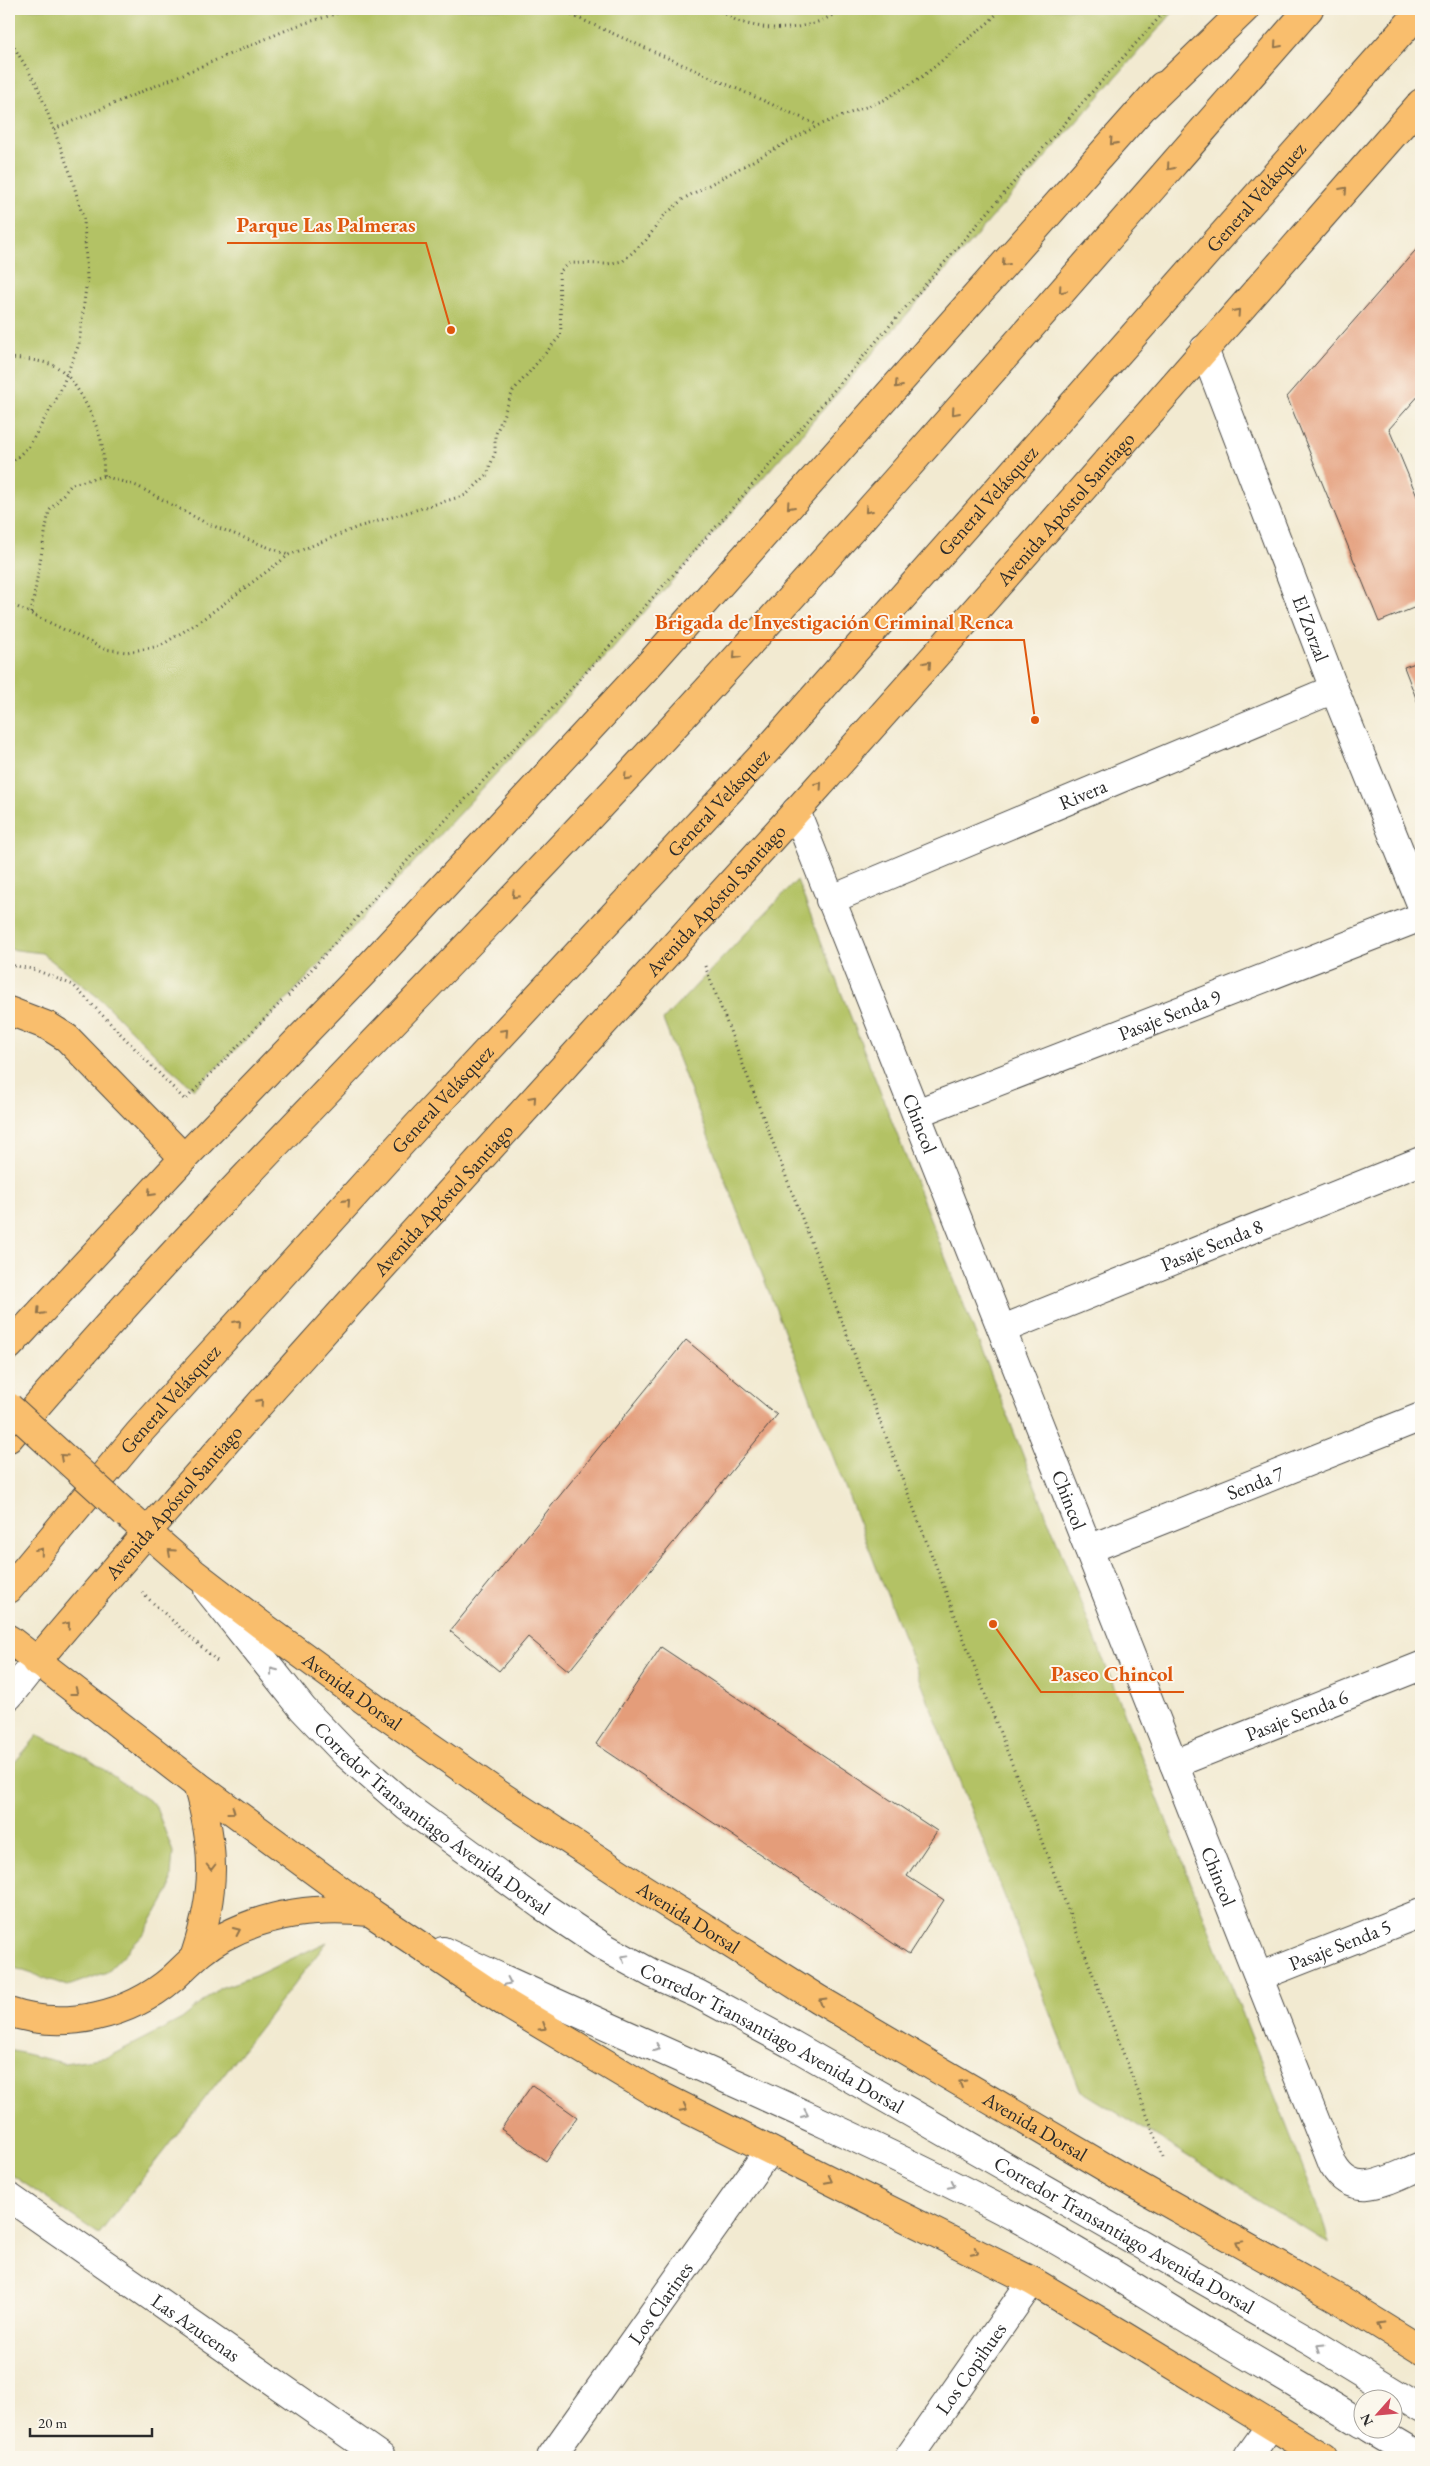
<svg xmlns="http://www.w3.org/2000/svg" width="1430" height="2466" font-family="'EB Garamond',serif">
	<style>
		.green { fill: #b3c265; stroke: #6f7648 }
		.building { fill: #e49d7a }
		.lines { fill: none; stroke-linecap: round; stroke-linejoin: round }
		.minor-casing { stroke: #494844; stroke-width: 30 }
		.major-casing { stroke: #494844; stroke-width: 30 }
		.highway-casing { stroke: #494844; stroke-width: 30 }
		.path { stroke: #494844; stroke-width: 3; stroke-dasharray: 1 4; stroke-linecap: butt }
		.minor { stroke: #fff; stroke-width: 28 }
		.major { stroke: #f9be6d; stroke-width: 28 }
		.highway { stroke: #f9be6d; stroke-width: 28 }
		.major-bridge-casing { stroke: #494844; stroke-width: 30; stroke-linecap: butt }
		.major-bridge { stroke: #f9be6d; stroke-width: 28 }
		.oneway { stroke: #92744c }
		.oneway2 { stroke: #a0a0a0 }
		.labels { text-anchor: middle; stroke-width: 4; stroke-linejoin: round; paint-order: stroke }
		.street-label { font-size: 20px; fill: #2b2b2b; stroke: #fbf7ec }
		.leader { fill: none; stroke: #df570e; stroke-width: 2 }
		.callout-dot { fill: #df570e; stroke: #fbf7ec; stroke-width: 2 }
		.callout-label { font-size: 21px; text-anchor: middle; font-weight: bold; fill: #df570e; stroke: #fbf7ec; stroke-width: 4; stroke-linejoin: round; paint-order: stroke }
	</style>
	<rect width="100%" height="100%" fill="#fbf7ec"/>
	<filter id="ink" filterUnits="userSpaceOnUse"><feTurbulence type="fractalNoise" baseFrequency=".02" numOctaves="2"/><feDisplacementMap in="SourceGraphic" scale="10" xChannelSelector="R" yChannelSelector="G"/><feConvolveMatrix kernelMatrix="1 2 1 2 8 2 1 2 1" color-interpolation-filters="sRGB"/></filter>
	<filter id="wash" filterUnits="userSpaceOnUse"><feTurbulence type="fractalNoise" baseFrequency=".0096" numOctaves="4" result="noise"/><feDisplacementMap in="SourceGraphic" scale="20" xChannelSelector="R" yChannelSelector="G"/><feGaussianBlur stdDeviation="1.12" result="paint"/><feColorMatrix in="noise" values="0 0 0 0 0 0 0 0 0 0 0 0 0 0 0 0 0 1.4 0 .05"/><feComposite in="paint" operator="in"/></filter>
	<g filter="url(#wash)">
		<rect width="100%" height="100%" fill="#f2ead1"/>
		<path class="green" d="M 9,9 L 1176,9 L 611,650 L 272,1015 L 194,1089 L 163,1062 L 99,998 L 42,953 L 9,949 Z
			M 797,880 L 1320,2211 L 1329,2243 L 1080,2090 L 663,1020 Z
			M 38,1735 L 87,1758 L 155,1805 L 173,1852 L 170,1889 L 145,1933 L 107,1972 L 68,1986 L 9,1966 L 9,1769 Z
			M 327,1942 L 99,2234 L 9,2173 L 9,2050 L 64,2063 L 108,2057 L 182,2019 L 220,1988 L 255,1976 Z"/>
		<g id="blocks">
			<path class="building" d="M 1421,244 L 1421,393 L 1389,429 L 1421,506 L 1421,605 L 1379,622 L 1287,397 Z
				M 1421,661 L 1421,711 L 1404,667 Z
				M 686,1340 L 777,1415 L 569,1671 L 528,1637 L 499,1671 L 450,1631 Z
				M 661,1647 L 937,1831 L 907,1876 L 944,1900 L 909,1954 L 596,1744 Z
				M 532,2085 L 577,2117 L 546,2161 L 501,2129 Z"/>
		</g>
	</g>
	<g filter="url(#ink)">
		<use href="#blocks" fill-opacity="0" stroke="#494844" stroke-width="1"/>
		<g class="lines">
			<g class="minor-casing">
				<g id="minor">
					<path id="s1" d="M 1204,349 L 1334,689 L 1421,904"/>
					<path id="s2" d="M 796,811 L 1333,2165 C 1355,2203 1390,2178 1421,2166"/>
					<path id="s3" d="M 830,900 L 1334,689"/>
					<path id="s4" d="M 917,1113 L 1421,917"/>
					<path id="s5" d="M 1003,1329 L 1421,1161"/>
					<path id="s6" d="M 1089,1549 L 1421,1417"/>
					<path id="s7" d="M 208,1590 L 303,1709 L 346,1754 L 407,1807 L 541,1905 L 602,1946 L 653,1974 L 698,1994 L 791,2044 L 1310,2341 L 1421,2409"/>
					<path d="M 9,1696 L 36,1662"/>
					<path id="s8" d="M 1174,1764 L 1421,1666"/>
					<path d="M 443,1951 C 628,2038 818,2115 1000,2209 C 1077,2249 1149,2297 1224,2342 C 1270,2369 1316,2396 1362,2424"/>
					<path id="s9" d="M 1258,1977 L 1421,1913"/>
					<path id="s10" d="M 9,2197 L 381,2457"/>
					<path d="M 1370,2428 L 1419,2457"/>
					<path id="s11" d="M 551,2457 L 769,2150"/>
					<path id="s12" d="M 909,2457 L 1032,2281"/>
					<path d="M 1248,2457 L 1271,2425"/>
				</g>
			</g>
			<g class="major-casing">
				<g id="major">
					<path d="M 9,1011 L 48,1026 L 67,1038 L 184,1158"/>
					<path d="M 9,1346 L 184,1158 L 361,975 L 646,668 L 1162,86"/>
					<path id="s13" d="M 132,1519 L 194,1573 L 260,1624 L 379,1711 L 500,1795 L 639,1886 L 818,1999 L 1120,2176 L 1337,2298 L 1421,2350"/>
					<path d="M 9,1639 L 197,1785 L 370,1912 L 510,2006 L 657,2094 L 1032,2281 L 1125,2336 L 1323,2457"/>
					<path id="s14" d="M 36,1662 C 288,1363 556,1078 818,787 C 1021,561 1221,331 1421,103"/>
					<path d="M 195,1955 C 216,1892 216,1848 197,1785"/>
					<path d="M 9,2012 C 64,2031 129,2016 173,1978 C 189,1963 203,1948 223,1937 C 270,1912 318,1907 370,1912"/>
				</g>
			</g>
			<g class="highway-casing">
				<g id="highway">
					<path d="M 1146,105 L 1245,9"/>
					<path d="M 9,1438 C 208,1204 430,990 639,764 C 868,517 1087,262 1309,9"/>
					<path id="s15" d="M 9,1589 L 138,1434 L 416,1127 L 770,747 L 1421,10"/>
				</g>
			</g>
			<path class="path" d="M 558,9 L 818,125
				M 717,9 C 725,13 733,20 741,22 C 774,33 814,30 842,9
				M 9,39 L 37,85 L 71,175 L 84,221 L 87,279 L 79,344 L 59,394 L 29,446 L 9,465
				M 54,129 L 296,26 L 351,9
				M 9,358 C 23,359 41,360 55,366 C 74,375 94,417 100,437 C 104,449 103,464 104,476
				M 9,603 L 104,649 L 127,652 L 160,646 L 199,622 L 289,555 L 358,527 L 466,495 L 487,475 L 495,452 L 495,436 L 513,391 L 561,335 L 559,272 L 570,263 L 607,264 L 623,261 L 646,240 L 664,216 L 683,199 L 819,125 L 884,100 L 923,76 L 989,22 L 1001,9
				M 31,613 L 49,511 L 72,484 L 104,476 L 137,486 L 206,523 L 288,555
				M 9,965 L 33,969 L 73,985 L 185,1100 L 283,1000
				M 705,966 L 1164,2159
				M 288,996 L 414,853 L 572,688 L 722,520 L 1090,94 L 1167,9
				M 142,1593 L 217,1661"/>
			<use href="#minor" class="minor"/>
			<use href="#major" class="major"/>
			<use href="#highway" class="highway"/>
			<g class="major-bridge-casing">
				<path id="major-bridge" d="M 9,1407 L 125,1513"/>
			</g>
			<use href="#major-bridge" class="major-bridge"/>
		</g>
		<defs><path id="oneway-chevron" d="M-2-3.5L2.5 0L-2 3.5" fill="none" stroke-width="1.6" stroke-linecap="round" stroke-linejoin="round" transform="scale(1.25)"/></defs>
		<g class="oneway">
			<use href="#oneway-chevron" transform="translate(1277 45) rotate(131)"/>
			<use href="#oneway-chevron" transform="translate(1113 142) rotate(132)"/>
			<use href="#oneway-chevron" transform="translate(1170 167) rotate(131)"/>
			<use href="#oneway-chevron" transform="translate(1344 190) rotate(-48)"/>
			<use href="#oneway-chevron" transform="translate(1005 263) rotate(132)"/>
			<use href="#oneway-chevron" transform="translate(1062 290) rotate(131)"/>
			<use href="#oneway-chevron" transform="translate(1237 312) rotate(-48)"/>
			<use href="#oneway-chevron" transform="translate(898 385) rotate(132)"/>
			<use href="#oneway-chevron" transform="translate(955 412) rotate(131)"/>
			<use href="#oneway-chevron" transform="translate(790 506) rotate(132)"/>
			<use href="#oneway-chevron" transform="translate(868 510) rotate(132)"/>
			<use href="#oneway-chevron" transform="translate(736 656) rotate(132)"/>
			<use href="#oneway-chevron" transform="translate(928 664) rotate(-48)"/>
			<use href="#oneway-chevron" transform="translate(627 777) rotate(133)"/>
			<use href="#oneway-chevron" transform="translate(819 785) rotate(-48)"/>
			<use href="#oneway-chevron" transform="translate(515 895) rotate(133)"/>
			<use href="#oneway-chevron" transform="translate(505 1032) rotate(-47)"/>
			<use href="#oneway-chevron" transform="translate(533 1099) rotate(-48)"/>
			<use href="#oneway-chevron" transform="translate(151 1193) rotate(133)"/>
			<use href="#oneway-chevron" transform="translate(347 1202) rotate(-48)"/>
			<use href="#oneway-chevron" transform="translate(40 1312) rotate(133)"/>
			<use href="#oneway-chevron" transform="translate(238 1323) rotate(-48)"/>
			<use href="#oneway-chevron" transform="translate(260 1402) rotate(-48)"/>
			<use href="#oneway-chevron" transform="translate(63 1457) rotate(-138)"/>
			<use href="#oneway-chevron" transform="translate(40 1551) rotate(-50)"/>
			<use href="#oneway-chevron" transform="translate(171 1552) rotate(-138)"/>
			<use href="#oneway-chevron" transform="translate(67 1625) rotate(-50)"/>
			<use href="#oneway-chevron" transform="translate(75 1692) rotate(38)"/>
			<use href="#oneway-chevron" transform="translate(232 1811) rotate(36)"/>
			<use href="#oneway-chevron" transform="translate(211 1867) rotate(90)"/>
			<use href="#oneway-chevron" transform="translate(237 1931) rotate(-25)"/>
			<use href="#oneway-chevron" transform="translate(822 2001) rotate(-149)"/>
			<use href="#oneway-chevron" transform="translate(543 2027) rotate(32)"/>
			<use href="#oneway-chevron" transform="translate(962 2083) rotate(-150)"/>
			<use href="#oneway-chevron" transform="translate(684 2108) rotate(27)"/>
			<use href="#oneway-chevron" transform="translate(829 2180) rotate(27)"/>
			<use href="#oneway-chevron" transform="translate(1239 2244) rotate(-151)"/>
			<use href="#oneway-chevron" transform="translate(975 2252) rotate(27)"/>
			<use href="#oneway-chevron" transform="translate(1380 2325) rotate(-149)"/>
		</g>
		<g class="oneway2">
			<use href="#oneway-chevron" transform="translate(273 1671) rotate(-128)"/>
			<use href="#oneway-chevron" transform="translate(624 1958) rotate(-151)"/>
			<use href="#oneway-chevron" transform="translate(508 1982) rotate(25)"/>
			<use href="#oneway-chevron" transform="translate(657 2048) rotate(24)"/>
			<use href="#oneway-chevron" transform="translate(805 2114) rotate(24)"/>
			<use href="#oneway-chevron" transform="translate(952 2185) rotate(27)"/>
			<use href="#oneway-chevron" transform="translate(1320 2347) rotate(-148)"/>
		</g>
	</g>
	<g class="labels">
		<g class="street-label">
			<text dy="7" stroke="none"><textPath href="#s15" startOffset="1869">General Velásquez</textPath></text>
			<text dy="7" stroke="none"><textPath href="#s15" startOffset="1464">General Velásquez</textPath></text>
			<text dy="7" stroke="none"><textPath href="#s14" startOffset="1546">Avenida Apóstol Santiago</textPath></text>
			<text dy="7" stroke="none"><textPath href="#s1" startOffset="299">El Zorzal</textPath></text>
			<text dy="7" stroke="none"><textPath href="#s3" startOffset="274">Rivera</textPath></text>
			<text dy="7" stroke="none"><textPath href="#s15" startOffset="1059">General Velásquez</textPath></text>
			<text dy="7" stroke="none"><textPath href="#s14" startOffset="1021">Avenida Apóstol Santiago</textPath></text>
			<text dy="7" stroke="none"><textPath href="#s4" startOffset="271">Pasaje Senda 9</textPath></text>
			<text dy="7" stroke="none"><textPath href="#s15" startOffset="654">General Velásquez</textPath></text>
			<text dy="7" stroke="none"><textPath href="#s2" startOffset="336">Chincol</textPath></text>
			<text dy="7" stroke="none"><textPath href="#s14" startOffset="616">Avenida Apóstol Santiago</textPath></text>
			<text dy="7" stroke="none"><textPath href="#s5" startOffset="225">Pasaje Senda 8</textPath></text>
			<text dy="7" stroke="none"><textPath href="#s15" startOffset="249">General Velásquez</textPath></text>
			<text dy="7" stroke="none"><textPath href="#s6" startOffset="179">Senda 7</textPath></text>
			<text dy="7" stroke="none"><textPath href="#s2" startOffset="741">Chincol</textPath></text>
			<text dy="7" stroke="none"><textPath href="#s14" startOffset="211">Avenida Apóstol Santiago</textPath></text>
			<text dy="7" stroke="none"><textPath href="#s13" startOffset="280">Avenida Dorsal</textPath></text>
			<text dy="7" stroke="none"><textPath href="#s8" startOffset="132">Pasaje Senda 6</textPath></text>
			<text dy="7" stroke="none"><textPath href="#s7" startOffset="322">Corredor Transantiago Avenida Dorsal</textPath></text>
			<text dy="7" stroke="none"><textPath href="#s2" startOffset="1146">Chincol</textPath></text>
			<text dy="7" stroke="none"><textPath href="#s13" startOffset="685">Avenida Dorsal</textPath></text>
			<text dy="7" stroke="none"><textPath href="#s9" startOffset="88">Pasaje Senda 5</textPath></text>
			<text dy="7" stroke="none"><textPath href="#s7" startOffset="728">Corredor Transantiago Avenida Dorsal</textPath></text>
			<text dy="7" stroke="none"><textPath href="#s13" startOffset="1090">Avenida Dorsal</textPath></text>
			<text dy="7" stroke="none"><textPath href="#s7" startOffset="1132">Corredor Transantiago Avenida Dorsal</textPath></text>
			<text dy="7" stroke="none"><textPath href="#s11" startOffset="189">Los Clarines</textPath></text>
			<text dy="7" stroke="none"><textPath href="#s10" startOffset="228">Las Azucenas</textPath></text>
			<text dy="7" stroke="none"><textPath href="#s12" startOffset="108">Los Copihues</textPath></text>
		</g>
	</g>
	<path class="leader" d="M451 330L426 243H227M1035 720L1024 640H645M993 1624L1041 1692H1184"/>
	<g class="callout-dot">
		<circle cx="451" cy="330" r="5"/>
		<circle cx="1035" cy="720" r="5"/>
		<circle cx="993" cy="1624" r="5"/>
	</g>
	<g class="callout-label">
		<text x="326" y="232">Parque Las Palmeras</text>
		<text x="834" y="629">Brigada de Investigación Criminal Renca</text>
		<text x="1112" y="1681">Paseo Chincol</text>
	</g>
	<rect width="1430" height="2466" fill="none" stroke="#fbf7ec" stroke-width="30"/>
	<g transform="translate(1378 2414) rotate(243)"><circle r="24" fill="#fbf7ec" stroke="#a8a59f"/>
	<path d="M0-4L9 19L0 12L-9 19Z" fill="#d1495b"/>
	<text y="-8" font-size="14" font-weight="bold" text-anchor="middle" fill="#2b2b2b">N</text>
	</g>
	<path d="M30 2428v8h122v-8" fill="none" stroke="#2b2b2b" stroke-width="2.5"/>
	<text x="38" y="2428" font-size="15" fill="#2b2b2b" stroke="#fbf7ec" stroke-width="4" paint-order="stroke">20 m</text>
</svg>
